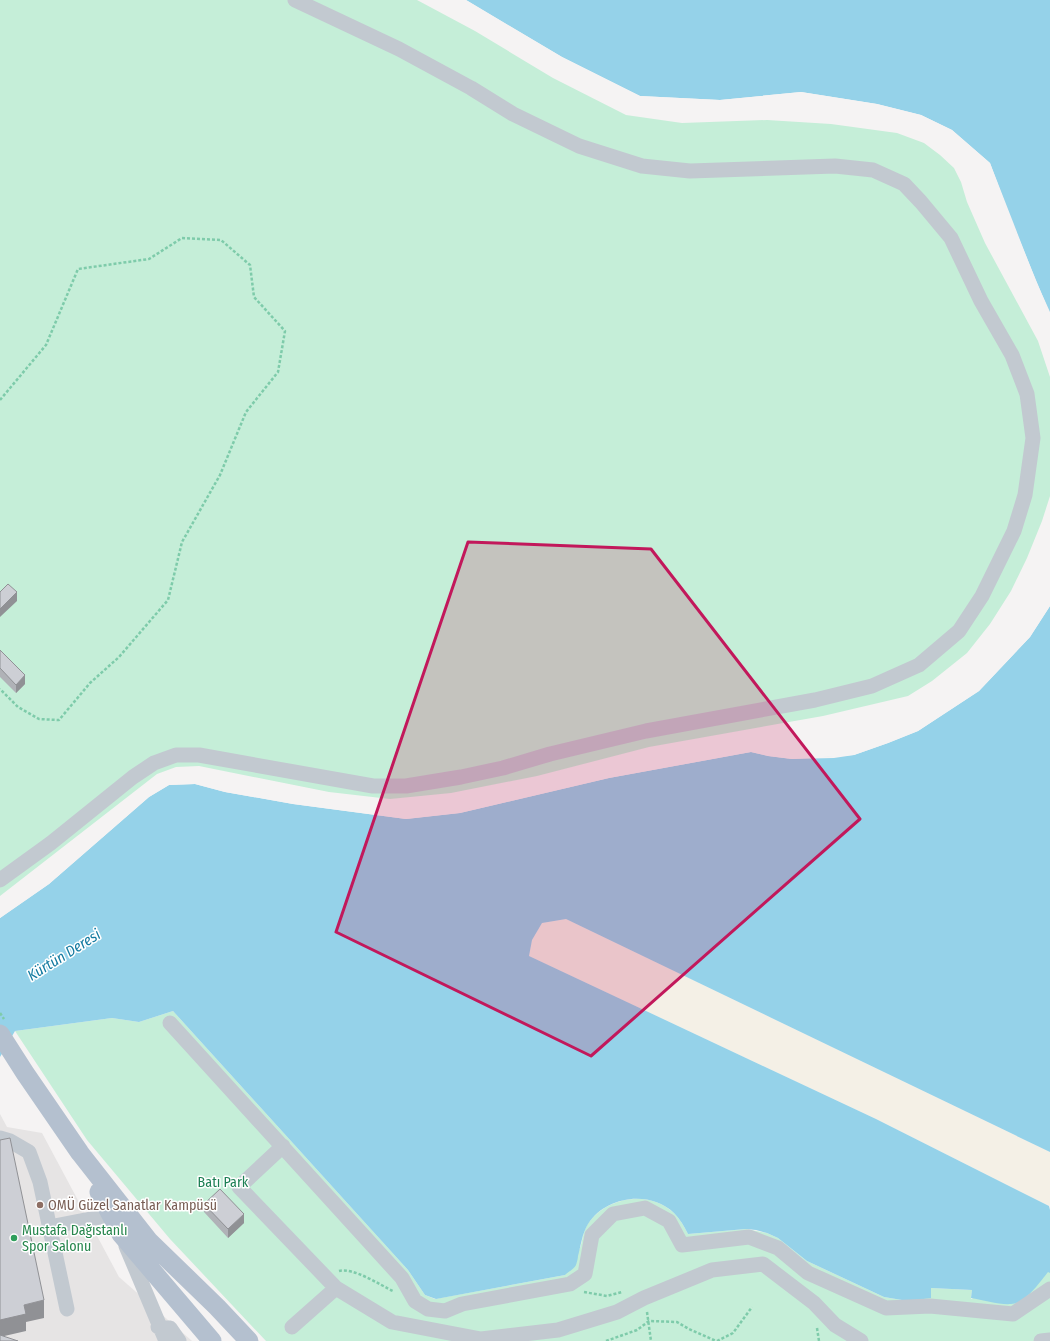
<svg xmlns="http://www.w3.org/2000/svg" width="1050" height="1341" font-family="'Fira Sans Condensed',sans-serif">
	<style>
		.education { fill: #e6e4e4 }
		.green { fill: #c5eed8 }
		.sand { fill: #f4f0e6 }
		.water { fill: #95d2e9 }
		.pier { fill: #f5f3f3 }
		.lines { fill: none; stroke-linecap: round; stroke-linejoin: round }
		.path { stroke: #7ecbaa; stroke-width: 2.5; stroke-dasharray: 3 2; stroke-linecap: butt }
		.minor { stroke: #c2c9d0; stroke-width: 15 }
		.major { stroke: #b4c0cf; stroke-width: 19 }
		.wall { fill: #b0b2b7 }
		.shaded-wall { fill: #909195 }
		.building { fill: #cdcfd5; stroke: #909195 }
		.marked { fill: #c2185b; fill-opacity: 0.2; stroke: #c2185b; stroke-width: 3; stroke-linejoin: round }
		.education-dot { fill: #8d6e63; stroke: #fff; stroke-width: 1.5 }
		.leisure-dot { fill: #2e9e5b; stroke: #fff; stroke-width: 1.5 }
		.labels { text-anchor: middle; stroke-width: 3; stroke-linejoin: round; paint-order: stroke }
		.park-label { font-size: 14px; fill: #1d7f54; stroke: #fff }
		.education-label { font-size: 14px; fill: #785e54; stroke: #fff; text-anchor: start }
		.leisure-label { font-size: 14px; fill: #27864d; stroke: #fff; text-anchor: start }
		.water-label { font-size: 15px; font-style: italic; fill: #147ba1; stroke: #fff }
	</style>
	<rect width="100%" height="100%" fill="#f5f3f3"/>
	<path class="education" d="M 0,1114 L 7,1127 L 42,1133 L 119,1277 L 192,1341 L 0,1341 Z"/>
	<path class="green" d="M 0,0 L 417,0 L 475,31 L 553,78 L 626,115 L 682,123 L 767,120 L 831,124 L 897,133 L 924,143 L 940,155 L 954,168 L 961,182 L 967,202 L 985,243 L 1038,341 L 1050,377 L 1050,496 L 1042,521 L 1027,558 L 1011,591 L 990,624 L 967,653 L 932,681 L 908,696 L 823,716 L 649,747 L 537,776 L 451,793 L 390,799 L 329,792 L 199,766 L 176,767 L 157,774 L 0,896 Z
		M 173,1011 L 408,1270 L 425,1295 L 435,1299 L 565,1275 C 570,1266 578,1255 581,1245 C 583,1237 584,1229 589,1222 C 609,1196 650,1190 674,1213 C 680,1219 684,1226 688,1234 L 746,1229 L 767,1233 L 778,1238 L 807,1261 L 884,1297 L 908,1301 L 931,1288 L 972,1290 L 971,1299 L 1050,1268 L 1050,1341 L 266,1341 L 170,1239 L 87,1140 L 15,1031 L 112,1018 L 139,1022 Z"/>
	<path class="sand" d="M 566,919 L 1050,1152 L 1050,1205 L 1049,1206 L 876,1119 L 529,956 L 532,940 L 542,923 Z"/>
	<path class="water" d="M 466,0 L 1050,0 L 1050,312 L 1036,281 L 990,163 L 952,130 L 921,115 L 877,104 L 801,92 L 720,100 L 640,96 L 562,57 Z
		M 1050,606 L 1050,1152 L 566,919 L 542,923 L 532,940 L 529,956 L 876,1119 L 1049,1206 L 1050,1210 L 1050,1273 L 1048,1272 C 1040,1282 1025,1304 1011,1304 C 1000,1305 983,1300 971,1298 L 972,1290 L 931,1288 L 931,1298 L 908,1301 L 884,1297 L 807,1261 L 778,1238 L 767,1233 L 756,1230 L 746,1229 L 688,1234 C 684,1226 680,1219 674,1213 C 650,1190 606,1196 588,1224 C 582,1234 581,1245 578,1256 C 578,1258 577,1262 576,1265 C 574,1269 568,1272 565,1275 L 436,1299 L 425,1295 L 408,1270 L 173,1011 L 139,1022 L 112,1018 L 15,1031 L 0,1057 L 0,918 L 49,884 L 149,797 L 169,785 L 195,784 L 225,792 L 293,804 L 406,819 L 460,813 L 609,778 L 751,752 L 768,756 L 792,759 L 854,755 L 888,743 L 918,731 L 979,691 L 1030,637 Z"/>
	<path class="pier" d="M 464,0 L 466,0 L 562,57 L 640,96 L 720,100 L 801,92 L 877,104 L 921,115 L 952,130 L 990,163 L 1010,217 L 1050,314 L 1048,313 L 1034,281 L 988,164 L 951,131 L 921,117 L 877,106 L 801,94 L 721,102 L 639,98 L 561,59 L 465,2 Z
		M 1050,604 L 1050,606 L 1030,637 L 979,691 L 918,731 L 888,743 L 854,755 L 834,758 L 792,759 L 768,756 L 751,752 L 609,778 L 460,813 L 406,819 L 293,804 L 225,792 L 195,784 L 169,785 L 149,797 L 49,884 L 0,918 L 0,916 L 48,882 L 148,795 L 169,783 L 195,782 L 225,790 L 294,802 L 406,817 L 460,811 L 608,776 L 750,750 L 768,755 L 792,757 L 834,756 L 853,753 L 887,741 L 917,729 L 978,689 L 1028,636 Z"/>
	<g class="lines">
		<path class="path" d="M 0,400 L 46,345 L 78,269 L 149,259 L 182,238 L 221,240 L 250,265 L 254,297 L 285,331 L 278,372 L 246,412 L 220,475 L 182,542 L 168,600 L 119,657 L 90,683 L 59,720 L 39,719 L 18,707 L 0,689
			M 0,1013 L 4,1019
			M 339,1271 C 353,1267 380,1285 393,1291
			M 584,1292 L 607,1296 L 622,1292
			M 647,1312 L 651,1341
			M 817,1328 L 819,1341
			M 606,1341 L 637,1330 L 649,1321 L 677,1322 L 689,1329 L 716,1341
			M 717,1341 L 733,1333 L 752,1307"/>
		<path class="minor" d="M 0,880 L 51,843 L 133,777 L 154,763 L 176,755 L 199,755 L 373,786 L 406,786 L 461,777 L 503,768 L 550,754 L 646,731 L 815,700 L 872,686 L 919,665 L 959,631 L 982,596 L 1014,531 L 1025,495 L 1033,438 L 1027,394 L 1012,355 L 981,301 L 951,238 L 921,202 L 904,184 L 873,170 L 835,166 L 690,171 L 642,166 L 579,146 L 513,114 L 471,88 L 399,49 L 295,0
			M 170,1023 L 402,1278 L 415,1301 L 428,1309 L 445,1311 L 462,1304 L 570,1284 L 585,1274 L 592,1235 L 613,1214 L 645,1208 L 669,1221 L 682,1245 L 749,1237 L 778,1248 L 808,1273 L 886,1308 L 930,1306 L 1013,1314 L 1050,1289
			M 0,1138 L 10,1141 L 29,1152 L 40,1182 L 67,1309
			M 283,1146 L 239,1187 L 336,1288 L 392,1322 L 481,1339 L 558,1330 L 617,1312 L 644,1298 L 712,1270 L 763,1264 L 814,1303 L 835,1325 L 861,1341
			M 49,1227 L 111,1215
			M 126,1246 L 166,1341
			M 158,1327 L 170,1328 L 179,1341
			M 292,1327 L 336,1288
			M 1041,1341 L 1050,1340"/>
		<path class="major" d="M 0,1034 L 25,1073 L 80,1153 L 149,1241 L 217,1307 L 249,1341
			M 99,1192 L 121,1234 L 212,1341"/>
	</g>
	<path class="wall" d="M 0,650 L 25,684 L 16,693 L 0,677 Z
		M 204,1204 L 244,1223 L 228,1238 L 204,1212 Z"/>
	<path class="shaded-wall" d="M 17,592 L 17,601 L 0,617 L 0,609 Z
		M 25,675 L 25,684 L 16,693 L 16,685 Z
		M 244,1214 L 244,1223 L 228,1238 L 228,1229 Z
		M 44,1300 L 44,1318 L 26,1322 L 26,1331 L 0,1337 L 0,1320 L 24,1305 Z"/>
	<path class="building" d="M 8,584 L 17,592 L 0,609 L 0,592 Z
		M 0,650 L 25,675 L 16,685 L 0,668 Z
		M 10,1138 L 44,1300 L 24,1305 L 26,1314 L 0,1320 L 0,1140 Z
		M 220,1189 L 244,1214 L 228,1229 L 204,1204 Z
		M 0,1335 L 18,1341 L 0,1341 Z"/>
	<path class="marked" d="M 468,542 L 651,549 L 860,819 L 591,1056 L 336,932 Z"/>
	<circle class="education-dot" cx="40" cy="1205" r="4"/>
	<circle class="leisure-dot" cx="14" cy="1238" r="4"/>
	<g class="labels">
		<g class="park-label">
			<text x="223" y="1187">Batı Park</text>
		</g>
		<g class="education-label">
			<text x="48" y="1210">OMÜ Güzel Sanatlar Kampüsü</text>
		</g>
		<g class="leisure-label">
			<text x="22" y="1235">Mustafa Dağıstanlı<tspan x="22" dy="16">Spor Salonu</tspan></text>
		</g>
		<g class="water-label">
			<text transform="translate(64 955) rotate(-32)" y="5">Kürtün Deresi</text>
		</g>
	</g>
</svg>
